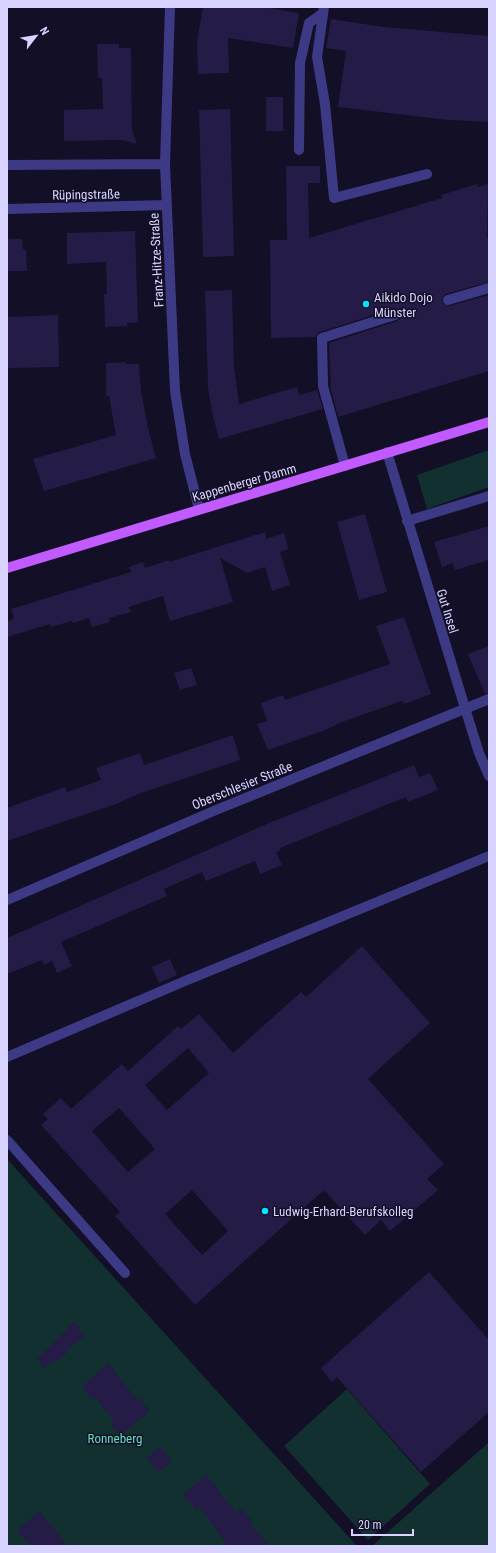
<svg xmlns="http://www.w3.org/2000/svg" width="496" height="1553" font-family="'Roboto Condensed',sans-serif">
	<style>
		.green { fill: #12302f }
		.building { fill: #241b47; fill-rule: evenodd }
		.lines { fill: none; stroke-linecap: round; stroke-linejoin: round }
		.minor { stroke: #3d3a85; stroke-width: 10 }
		.major { stroke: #c25bff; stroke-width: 10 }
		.poi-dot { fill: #00e5ff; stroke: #130f26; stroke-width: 1.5 }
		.labels { text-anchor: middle; stroke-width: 3; stroke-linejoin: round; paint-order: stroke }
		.street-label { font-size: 13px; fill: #d9d4ff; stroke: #130f26 }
		.poi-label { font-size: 13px; fill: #d9d4ff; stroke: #130f26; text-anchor: start }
		.park-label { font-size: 13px; fill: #5fe0c0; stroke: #130f26 }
	</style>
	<rect width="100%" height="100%" fill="#130f26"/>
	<path class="green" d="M 489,450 L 489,487 L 427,509 L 417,475 Z
		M 7,1159 L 357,1546 L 7,1546 Z
		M 347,1389 L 430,1484 L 368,1540 L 284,1446 Z
		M 489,1442 L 489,1546 L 372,1546 Z"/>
	<path class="building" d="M 203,7 L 263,7 L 299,13 L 293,48 L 228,38 L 229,73 L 198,74 L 197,42 Z
		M 331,19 L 384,27 L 489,36 L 489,122 L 448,120 L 338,107 L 346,51 L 326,48 Z
		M 97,44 L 119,44 L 119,48 L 131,48 L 132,131 L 137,144 L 123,140 L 64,141 L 64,110 L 103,109 L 102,78 L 98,78 Z
		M 266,97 L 283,97 L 283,131 L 266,131 Z
		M 230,109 L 234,256 L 203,257 L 199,110 Z
		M 286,166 L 320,166 L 320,183 L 308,183 L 309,238 L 442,198 L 441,195 L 477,184 L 479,187 L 488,184 L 487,238 L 489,238 L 489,282 L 446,294 L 442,299 L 443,304 L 449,306 L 489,295 L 489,371 L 338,417 L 330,386 L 331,386 L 329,343 L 397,321 L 400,319 L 401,313 L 399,310 L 393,309 L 320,332 L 317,334 L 316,337 L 271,338 L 270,240 L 287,240 Z
		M 135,231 L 138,322 L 127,323 L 127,326 L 105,327 L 104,294 L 107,294 L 106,262 L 67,264 L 67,233 Z
		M 7,239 L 22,239 L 23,250 L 26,250 L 27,271 L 7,271 Z
		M 232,290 L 234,367 L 239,404 L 297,387 L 299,395 L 317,390 L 323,409 L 219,439 L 213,416 L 208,388 L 205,291 Z
		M 58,315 L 59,367 L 8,368 L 7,317 Z
		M 126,362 L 126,364 L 139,364 L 141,391 L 148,428 L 156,458 L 44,491 L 33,459 L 116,435 L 109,396 L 106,396 L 106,363 Z
		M 365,514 L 387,592 L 359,600 L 337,522 Z
		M 489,526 L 489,560 L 455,570 L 453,563 L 442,567 L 434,542 Z
		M 265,532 L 266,539 L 284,533 L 288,549 L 280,552 L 290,585 L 272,591 L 265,567 L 247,573 L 220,558 L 233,602 L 170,621 L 163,596 L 129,607 L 131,612 L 109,618 L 110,622 L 92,627 L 89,618 L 73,623 L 72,621 L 51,627 L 50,624 L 7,637 L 7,621 L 14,619 L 11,609 L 131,572 L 129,567 L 143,562 L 145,568 L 169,560 L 169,562 Z
		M 404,617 L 431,694 L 404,704 L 402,701 L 336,724 L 336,725 L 323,731 L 268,750 L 257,724 L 267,721 L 261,703 L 283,695 L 285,700 L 390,664 L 376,626 Z
		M 489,646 L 489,693 L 485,694 L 468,654 Z
		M 191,668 L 197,685 L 180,690 L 174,673 Z
		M 233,735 L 240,760 L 138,794 L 116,804 L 7,841 L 7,808 L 65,787 L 67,792 L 101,780 L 96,768 L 140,753 L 144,765 Z
		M 414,765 L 419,777 L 430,773 L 438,790 L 408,802 L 406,797 L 280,848 L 281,850 L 276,852 L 282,865 L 260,874 L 255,861 L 206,881 L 202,872 L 164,889 L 167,896 L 61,942 L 72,966 L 57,973 L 52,961 L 44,965 L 42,960 L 7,974 L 7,938 L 269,823 Z
		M 362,946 L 430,1023 L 368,1079 L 444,1164 L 427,1179 L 438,1190 L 390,1231 L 381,1220 L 365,1235 L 324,1190 L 195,1305 L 115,1216 L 120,1212 L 41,1125 L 48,1119 L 43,1114 L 61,1098 L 71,1109 L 122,1064 L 128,1071 L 178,1026 L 181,1029 L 199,1014 L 233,1053 L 301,992 L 306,997 ZM 188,1048 L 209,1073 L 167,1110 L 145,1085 ZM 119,1108 L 155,1149 L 128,1172 L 92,1131 ZM 192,1190 L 228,1231 L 202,1255 L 165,1214 Z
		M 170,959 L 177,975 L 159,983 L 152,967 Z
		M 429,1272 L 489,1340 L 489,1412 L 421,1472 L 337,1377 L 332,1382 L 321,1368 Z
		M 74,1322 L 85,1335 L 66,1350 L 67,1352 L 56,1362 L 54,1360 L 44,1368 L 37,1359 Z
		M 108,1363 L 137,1400 L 139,1398 L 150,1411 L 121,1435 L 110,1424 L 114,1420 L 94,1397 L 92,1399 L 82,1387 Z
		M 160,1447 L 172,1461 L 159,1472 L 147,1458 Z
		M 206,1475 L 236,1512 L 241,1508 L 252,1521 L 250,1523 L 269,1546 L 228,1546 L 200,1508 L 197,1511 L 183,1495 Z
		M 39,1511 L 68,1546 L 31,1546 L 17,1531 Z"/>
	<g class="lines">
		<path class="minor" d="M 170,7 L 165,164 L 175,391 L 185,454 L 199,509
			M 324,7 L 317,57 L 325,104 L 334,198 L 427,174
			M 299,150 L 300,63 L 309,23 L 323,13
			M 7,165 L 165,164
			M 7,209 L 167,205
			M 448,300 L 489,288
			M 387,452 L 465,708 L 479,753 L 489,776
			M 345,466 L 323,386 L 322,338 L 395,315
			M 407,521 L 489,496
			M 7,900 L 216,810 L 489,699
			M 7,1057 L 185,981 L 489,856
			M 7,1140 L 125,1273"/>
		<path class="major" d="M 7,568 L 489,422"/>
	</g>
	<g class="poi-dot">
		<circle cx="366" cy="304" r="4"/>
		<circle cx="265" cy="1211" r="4"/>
	</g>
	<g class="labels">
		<g class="street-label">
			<text transform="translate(86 194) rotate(-1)" y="5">Rüpingstraße</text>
			<text transform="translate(156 260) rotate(-93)" y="5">Franz-Hitze-Straße</text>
			<text transform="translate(244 482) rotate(-16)" y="5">Kappenberger Damm</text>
			<text transform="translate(448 611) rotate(73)" y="5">Gut Insel</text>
			<text transform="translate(242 785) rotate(-22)" y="5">Oberschlesier Straße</text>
		</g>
		<g class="poi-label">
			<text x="374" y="302">Aikido Dojo<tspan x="374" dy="15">Münster</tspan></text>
			<text x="273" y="1216">Ludwig-Erhard-Berufskolleg</text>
		</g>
		<g class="park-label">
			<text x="115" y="1443">Ronneberg</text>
		</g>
	</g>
	<rect width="496" height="1553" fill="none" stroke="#d9d4ff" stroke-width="16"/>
	<g transform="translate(36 36) rotate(59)" stroke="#130f26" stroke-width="3" paint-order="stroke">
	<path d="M0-3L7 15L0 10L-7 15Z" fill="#d9d4ff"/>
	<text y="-6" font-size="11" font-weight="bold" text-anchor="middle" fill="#d9d4ff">N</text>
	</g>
	<path d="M352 1529v6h61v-6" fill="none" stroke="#d9d4ff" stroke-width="2"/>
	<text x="358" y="1529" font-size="12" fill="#d9d4ff" stroke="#130f26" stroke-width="3" paint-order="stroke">20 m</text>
</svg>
